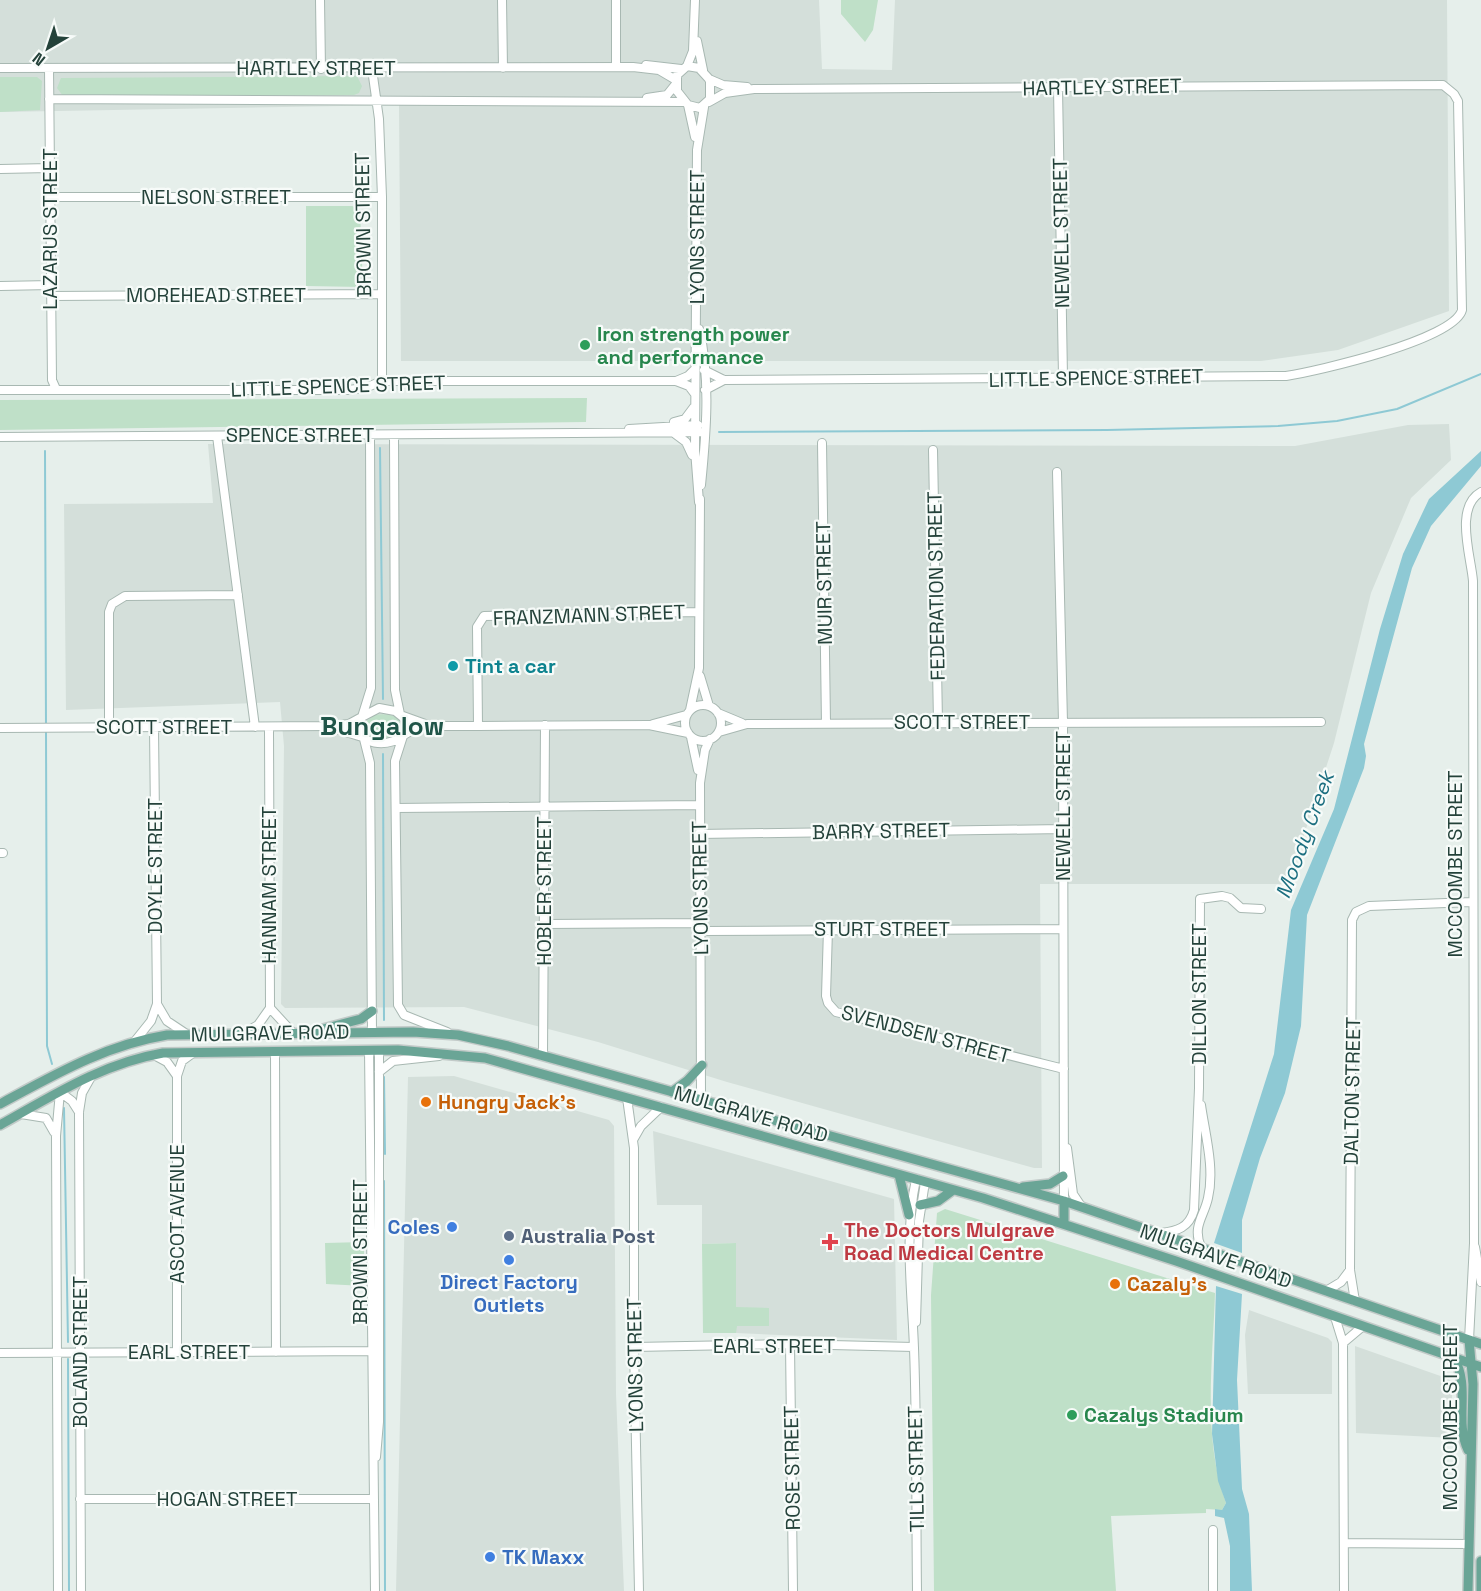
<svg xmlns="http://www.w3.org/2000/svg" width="1481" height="1591" font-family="'Space Grotesk',sans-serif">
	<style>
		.built { fill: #d4dfda }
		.green { fill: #bfe0c8 }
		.water { fill: #8ec9d4 }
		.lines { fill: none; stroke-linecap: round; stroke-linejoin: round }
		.stream { stroke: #8ec9d4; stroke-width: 2 }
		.minor-casing { stroke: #a8b8b2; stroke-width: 10 }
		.major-casing { stroke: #c2cac8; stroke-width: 12 }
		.minor { stroke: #fff; stroke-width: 8 }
		.major { stroke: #6aa596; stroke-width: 9 }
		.leisure-dot { fill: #2e9e5b; stroke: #f7fbf9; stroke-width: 2 }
		.culture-dot { fill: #0f9aa8; stroke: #f7fbf9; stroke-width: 2 }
		.food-dot { fill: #e8710a; stroke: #f7fbf9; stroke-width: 2 }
		.shop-dot { fill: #3f7fe0; stroke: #f7fbf9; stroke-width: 2 }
		.service-dot { fill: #5c6f8a; stroke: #f7fbf9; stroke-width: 2 }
		.health-dot { fill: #e0444e; stroke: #f7fbf9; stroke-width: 2 }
		.labels { text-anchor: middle; stroke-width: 4.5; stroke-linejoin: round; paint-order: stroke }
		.street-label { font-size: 20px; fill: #24423a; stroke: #f7fbf9 }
		.leisure-label { font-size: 20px; font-weight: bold; fill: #27864d; stroke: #f7fbf9; text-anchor: start }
		.culture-label { font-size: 20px; font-weight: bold; fill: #0d838f; stroke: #f7fbf9; text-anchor: start }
		.food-label { font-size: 20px; font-weight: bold; fill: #c56008; stroke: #f7fbf9; text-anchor: start }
		.shop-label { font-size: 20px; font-weight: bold; fill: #366cbe; stroke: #f7fbf9; text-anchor: end }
		.health-label { font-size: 20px; font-weight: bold; fill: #be3a42; stroke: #f7fbf9; text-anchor: start }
		.service-label { font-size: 20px; font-weight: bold; fill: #4e5e75; stroke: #f7fbf9; text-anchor: start }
		.water-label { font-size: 21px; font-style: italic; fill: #1c6f80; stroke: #f7fbf9 }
		.district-label { font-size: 26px; font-weight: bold; fill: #1f5548; stroke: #f7fbf9 }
	</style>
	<rect width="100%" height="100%" fill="#e6efeb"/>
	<path class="built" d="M 0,0 L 819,0 L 822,69 L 892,70 L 895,0 L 1447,0 L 1449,311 L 1338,350 L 1261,361 L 401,361 L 399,105 L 0,112 Z
		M 1449,424 L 1451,460 L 1411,498 L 1371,593 L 1334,743 L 1288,884 L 1040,884 L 1042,1168 L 1034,1168 L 727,1082 L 598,1042 L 464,1007 L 285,1008 L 281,1004 L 284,746 L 280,702 L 66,710 L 64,504 L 213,503 L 208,444 L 1295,446 L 1408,425 Z
		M 454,1076 L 609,1120 L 614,1126 L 616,1394 L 624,1591 L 396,1591 L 408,1077 Z
		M 653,1131 L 894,1199 L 897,1340 L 736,1333 L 736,1243 L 702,1244 L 702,1205 L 657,1205 Z
		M 1249,1310 L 1328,1338 L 1332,1342 L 1332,1394 L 1248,1394 L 1245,1335 Z
		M 1355,1346 L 1449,1379 L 1452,1386 L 1452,1438 L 1356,1433 Z"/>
	<path class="green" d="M 841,0 L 878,0 L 873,30 L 865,42 L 841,14 Z
		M 357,76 L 362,86 L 359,93 L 354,95 L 63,96 L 57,88 L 61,78 Z
		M 0,77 L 37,77 L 42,81 L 40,110 L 0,112 Z
		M 306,206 L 352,206 L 360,209 L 363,287 L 306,286 Z
		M 587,398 L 586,422 L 0,430 L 0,400 Z
		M 375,715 C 387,713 404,715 400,731 C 390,740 373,741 364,729 L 365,722 Z
		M 945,1209 L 1215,1293 C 1213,1361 1202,1437 1226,1503 L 1222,1510 L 1206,1509 L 1206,1513 L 1111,1516 L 1116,1591 L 934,1591 L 931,1295 L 937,1213 Z
		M 364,1242 L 364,1286 L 326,1284 L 325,1243 Z
		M 736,1243 L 736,1307 L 769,1308 L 769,1326 L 737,1326 L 736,1333 L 703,1333 L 702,1244 Z"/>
	<path class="water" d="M 1481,451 L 1481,466 L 1431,526 L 1412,568 L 1364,744 L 1366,756 L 1364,768 L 1307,915 L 1301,1026 L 1285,1093 L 1260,1158 L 1242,1220 L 1242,1253 L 1214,1243 L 1274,1054 L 1291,910 L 1334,809 L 1380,629 L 1403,554 L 1429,499 Z
		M 1216,1286 L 1242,1294 L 1237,1380 L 1242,1489 L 1249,1514 L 1252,1591 L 1230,1591 L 1230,1546 L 1224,1518 L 1215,1516 L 1215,1509 L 1222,1510 L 1226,1503 L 1218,1481 L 1212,1434 Z"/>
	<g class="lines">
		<path class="stream" d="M 719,432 L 1107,430 L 1278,426 L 1337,421 L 1397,409 L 1481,374
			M 380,448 L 383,699
			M 45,451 L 46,725
			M 46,731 L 47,1046 L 52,1064
			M 383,754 L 384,1020
			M 384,1077 L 385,1154
			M 64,1108 L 68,1342
			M 384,1181 L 385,1591
			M 68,1359 L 69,1591"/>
		<g class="minor-casing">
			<path id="minor" d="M 320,0 L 321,69
				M 502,0 L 503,68
				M 697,41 L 703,70
				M 646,65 L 681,69
				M 687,66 L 699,68 L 710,80 L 710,99 L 700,108 L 688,105 L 677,91 L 677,75 Z
				M 687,66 L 693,51 L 695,0
				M 616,67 L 616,0
				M 0,68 L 633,67 L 659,70 L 676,80
				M 49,68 L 52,380 L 56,389
				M 372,69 L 379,119 L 382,197 L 382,381
				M 709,79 L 723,85 L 747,87
				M 1058,88 L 1063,377
				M 647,98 L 667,95 L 675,85
				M 49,99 L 684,102
				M 688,105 L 695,137
				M 0,169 L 50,168
				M 50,197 L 382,197
				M 0,286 L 51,285
				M 51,296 L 382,294
				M 699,329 C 711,378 706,435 701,485
				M 704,370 L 724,380 L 1286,376 C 1317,371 1454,340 1462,310 L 1458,101 L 1454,94 L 1443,85 L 754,89 L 725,93 L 709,102
				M 676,381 L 688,376 L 695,369
				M 0,390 L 348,390 L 365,388 L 382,381 L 676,381 L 689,386 L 695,394
				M 705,390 L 724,380
				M 674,422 L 685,419 L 694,407
				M 629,429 L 698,425
				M 674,433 L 686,442 L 692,455
				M 394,435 L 395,690 L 400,714
				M 217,436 L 255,727
				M 0,437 L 705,432
				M 822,443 L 826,723
				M 933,450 L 938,722
				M 1057,472 L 1063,722 L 1064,1201
				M 699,502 L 695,450 L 697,150 L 704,107
				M 700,676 L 709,706
				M685 723a18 18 0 1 1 36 0a18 18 0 1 1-36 0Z
				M 379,708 L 395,711 L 405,719 L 407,731 C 394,751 349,746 360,718 Z
				M 690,710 L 699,668 L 700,499
				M 718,713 L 742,723
				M 403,716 L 428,725
				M 362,717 L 371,688 L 370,436
				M 653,724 L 686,715
				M 478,726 L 477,627 L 484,616 L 699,612
				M 269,727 L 270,1008 L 293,1033
				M 0,728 L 328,726 L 349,724 L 360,718
				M 109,728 L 109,612 L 112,604 L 125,596 L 238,595
				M 333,728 L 362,737
				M 719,732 L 747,724 L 1321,722
				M 404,735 L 414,729 L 432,726 L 478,726 L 649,725 L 688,733
				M 403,736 L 395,761 L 398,1005 L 404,1015 L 447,1032
				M 691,737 L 698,770
				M 364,739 L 370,763 L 372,1032
				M 396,808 L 700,805
				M 699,834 L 1063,829
				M 0,853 L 3,853
				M 544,924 L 700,923
				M 828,929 L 826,996 L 828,1003 L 836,1012 L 1064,1069
				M 701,931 L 1063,929
				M 157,1004 L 167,1021 L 185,1033
				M 244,1033 L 258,1025 L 270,1008
				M 135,1041 L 151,1021 L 157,1004 L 154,727
				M 369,1050 L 375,1591
				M 275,1051 L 276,1352
				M 154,1055 L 167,1062 L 177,1076
				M 543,1056 L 545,725
				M 379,1072 L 393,1061 L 439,1056
				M 627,1098 L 634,1148 L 634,1347 L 639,1591
				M 701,1100 L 700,783 L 705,750 L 710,739
				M 21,1114 L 46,1118 L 54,1132
				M 633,1140 L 641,1126 L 661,1107
				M 1067,1148 L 1073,1194 L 1081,1206
				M 916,1179 C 904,1236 912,1291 914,1348 C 917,1429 916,1510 917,1591
				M 1161,1233 C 1177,1231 1189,1228 1194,1210 L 1199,1088 L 1200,899 L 1222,896 L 1230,898 L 1241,908 L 1261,909
				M 1201,1247 C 1192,1226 1204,1217 1208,1198 C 1215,1168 1205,1134 1201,1105
				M 1475,1247 L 1481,1282
				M 1326,1291 L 1341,1282 L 1350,1270
				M 1355,1301 L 1350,1270 L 1352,920 L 1356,912 L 1369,906 L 1472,902
				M 1335,1317 L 1343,1343 L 1344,1591
				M 916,1322 L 919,1221 L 925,1182
				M 1469,1340 L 1474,1243 L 1473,581 C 1471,556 1454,507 1481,492
				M 1343,1343 L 1362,1327
				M 790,1344 L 793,1591
				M 634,1347 L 790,1344 L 914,1347
				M 177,1352 L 177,1076 L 182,1061 L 193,1053
				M 0,1353 L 374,1351
				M 376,1457 L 379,1422 L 379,1050
				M 80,1499 L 374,1499
				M 1213,1530 L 1213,1591
				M 1344,1543 L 1467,1544
				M 58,1591 L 56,1136 L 60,1092 L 72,1101 L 79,1112
				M 81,1591 L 79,1112 L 82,1093 L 91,1077"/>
		</g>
		<g class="major-casing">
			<path id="major" d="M 323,1029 L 361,1019 L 372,1011
				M 672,1092 L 687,1081 L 702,1065
				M 0,1104 C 54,1075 105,1045 167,1035 L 413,1032 L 458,1035 L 508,1046 L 1064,1201 L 1481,1344
				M 0,1125 C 52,1096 103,1063 163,1053 L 398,1050 L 485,1058 L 983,1198 L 1176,1261 L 1481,1367
				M 899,1175 L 909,1215
				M 1023,1187 L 1050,1184 L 1063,1176
				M 1064,1201 L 1064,1224
				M 920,1205 L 938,1201 L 953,1190
				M 1454,1358 C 1471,1387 1454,1421 1468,1450
				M 1468,1591 L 1473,1384 L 1469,1340
				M 1481,1591 L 1481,1561"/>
		</g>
		<use href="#minor" class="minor"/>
		<use href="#major" class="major"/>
	</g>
	<g class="leisure-dot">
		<circle cx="585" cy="345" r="6"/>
		<circle cx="1072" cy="1415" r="6"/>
	</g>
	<circle class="culture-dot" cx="453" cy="666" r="6"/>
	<g class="food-dot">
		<circle cx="426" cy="1102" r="6"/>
		<circle cx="1115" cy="1284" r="6"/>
	</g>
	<g class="shop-dot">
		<circle cx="452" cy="1227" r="6"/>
		<circle cx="509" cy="1260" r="6"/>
		<circle cx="490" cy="1557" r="6"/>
	</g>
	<circle class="service-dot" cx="509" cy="1236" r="6"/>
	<path class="health-dot" d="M827 1233h6v6h6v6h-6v6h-6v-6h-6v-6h6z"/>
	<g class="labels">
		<g class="street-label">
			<text x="316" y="75">HARTLEY STREET</text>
			<text transform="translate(1102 87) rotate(-1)" y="7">HARTLEY STREET</text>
			<text x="216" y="204">NELSON STREET</text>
			<text transform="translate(363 225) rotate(-91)" y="7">BROWN STREET</text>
			<text transform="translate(50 229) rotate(-90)" y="7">LAZARUS STREET</text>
			<text transform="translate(1061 233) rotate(-91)" y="7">NEWELL STREET</text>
			<text transform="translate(697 237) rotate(-90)" y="7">LYONS STREET</text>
			<text x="216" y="302">MOREHEAD STREET</text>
			<text transform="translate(1096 378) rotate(-1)" y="7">LITTLE SPENCE STREET</text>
			<text transform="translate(338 386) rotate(-2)" y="7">LITTLE SPENCE STREET</text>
			<text x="300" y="442">SPENCE STREET</text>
			<text transform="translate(824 583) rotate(-91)" y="7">MUIR STREET</text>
			<text transform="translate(936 586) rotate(-91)" y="7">FEDERATION STREET</text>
			<text transform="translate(589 615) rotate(-2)" y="7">FRANZMANN STREET</text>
			<text x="962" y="729">SCOTT STREET</text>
			<text x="164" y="734">SCOTT STREET</text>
			<text transform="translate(1063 806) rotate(-90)" y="7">NEWELL STREET</text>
			<text transform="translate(881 831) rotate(-1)" y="7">BARRY STREET</text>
			<text transform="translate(1455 864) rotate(-90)" y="7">MCCOOMBE STREET</text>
			<text transform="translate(155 866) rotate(-90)" y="7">DOYLE STREET</text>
			<text transform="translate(269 885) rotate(-90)" y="7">HANNAM STREET</text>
			<text transform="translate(700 888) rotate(-91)" y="7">LYONS STREET</text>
			<text transform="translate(544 891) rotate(-90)" y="7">HOBLER STREET</text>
			<text x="882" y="936">STURT STREET</text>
			<text transform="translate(1199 994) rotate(-90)" y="7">DILLON STREET</text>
			<text transform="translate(270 1033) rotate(-1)" y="7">MULGRAVE ROAD</text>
			<text transform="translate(926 1034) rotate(15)" y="7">SVENDSEN STREET</text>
			<text transform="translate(1352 1091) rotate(-89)" y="7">DALTON STREET</text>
			<text transform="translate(751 1114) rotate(16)" y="7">MULGRAVE ROAD</text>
			<text transform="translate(177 1214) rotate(-90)" y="7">ASCOT AVENUE</text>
			<text transform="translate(360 1252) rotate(-90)" y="7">BROWN STREET</text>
			<text transform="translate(1216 1256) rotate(19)" y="7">MULGRAVE ROAD</text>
			<text x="774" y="1353">EARL STREET</text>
			<text transform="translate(80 1352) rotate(-90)" y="7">BOLAND STREET</text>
			<text x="189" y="1359">EARL STREET</text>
			<text transform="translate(635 1365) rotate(-91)" y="7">LYONS STREET</text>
			<text transform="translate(1450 1417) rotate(-90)" y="7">MCCOOMBE STREET</text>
			<text transform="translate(792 1468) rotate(-91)" y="7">ROSE STREET</text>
			<text transform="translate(916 1469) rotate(-91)" y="7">TILLS STREET</text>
			<text x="227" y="1506">HOGAN STREET</text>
		</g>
		<g class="leisure-label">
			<text x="597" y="341">Iron strength power<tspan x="597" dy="23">and performance</tspan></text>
			<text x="1084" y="1422">Cazalys Stadium</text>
		</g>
		<g class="culture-label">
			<text x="465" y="673">Tint a car</text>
		</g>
		<g class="food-label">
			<text x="438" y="1109">Hungry Jack's</text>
			<text x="1127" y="1291">Cazaly's</text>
		</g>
		<g class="shop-label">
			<text x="440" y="1234">Coles</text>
			<text x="509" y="1289" text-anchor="middle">Direct Factory<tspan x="509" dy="23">Outlets</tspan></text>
			<text x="502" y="1564" text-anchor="start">TK Maxx</text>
		</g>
		<g class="health-label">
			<text x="844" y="1237">The Doctors Mulgrave<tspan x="844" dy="23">Road Medical Centre</tspan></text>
		</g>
		<g class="service-label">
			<text x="521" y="1243">Australia Post</text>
		</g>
		<g class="water-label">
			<text transform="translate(1305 835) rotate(-70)" y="7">Moody Creek</text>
		</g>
		<g class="district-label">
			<text x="382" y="735">Bungalow</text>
		</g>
	</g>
	<g transform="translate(48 48) rotate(219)" stroke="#f7fbf9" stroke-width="4.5" paint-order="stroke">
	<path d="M0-4.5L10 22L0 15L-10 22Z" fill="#24423a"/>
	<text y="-9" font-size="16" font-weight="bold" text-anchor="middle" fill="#24423a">N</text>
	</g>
</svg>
